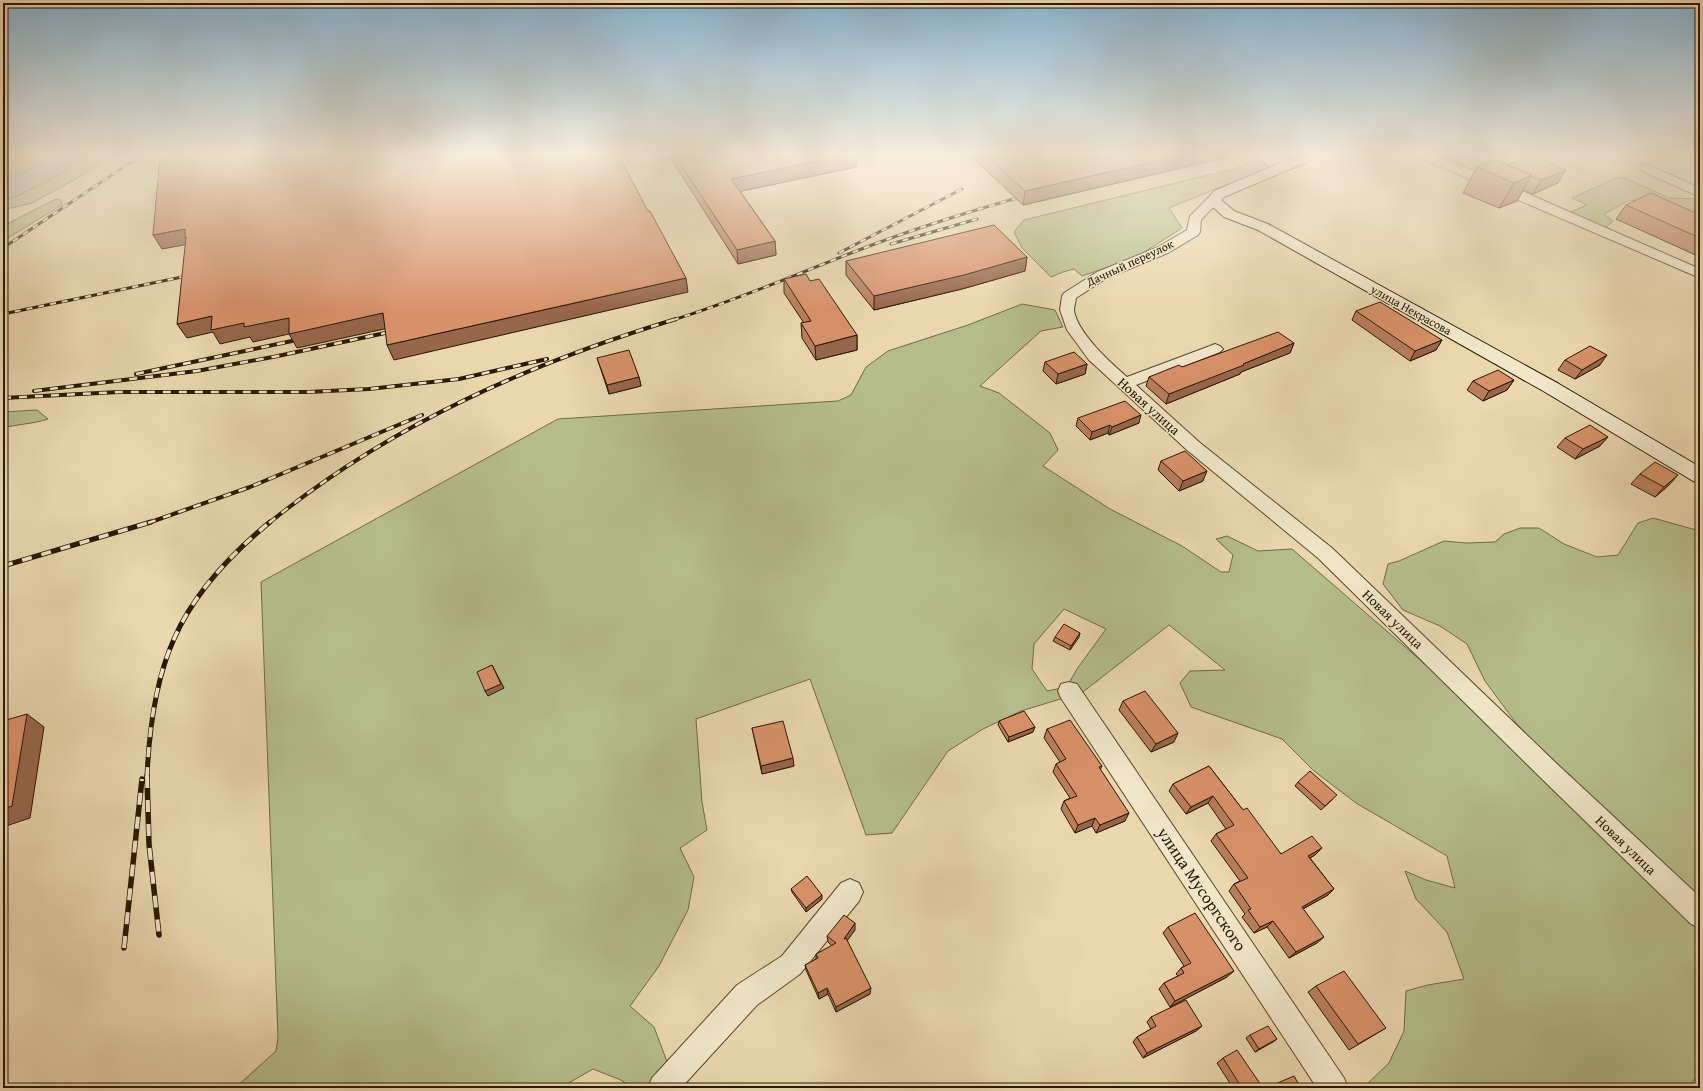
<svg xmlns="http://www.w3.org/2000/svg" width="1703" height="1091" font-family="'Gentium Book Plus',serif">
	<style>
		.green { fill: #b5be8b; stroke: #706b46 }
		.water { fill: #9bb7b4; stroke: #6e776c }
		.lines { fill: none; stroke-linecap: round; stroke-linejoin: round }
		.street-casing { stroke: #5b482c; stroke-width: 2 }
		.secondary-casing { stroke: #2b1801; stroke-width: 2 }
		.street { fill: #f1e5ca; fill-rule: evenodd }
		.secondary { fill: #f1e5ca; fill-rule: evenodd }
		.rail-far3-casing { stroke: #2b1801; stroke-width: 3 }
		.rail-far2-casing { stroke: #2b1801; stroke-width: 4 }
		.rail-far1-casing { stroke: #2b1801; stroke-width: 5 }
		.rail-casing { stroke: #2b1801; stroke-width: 5.5 }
		.rail-far3 { stroke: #f1e5ca; stroke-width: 2; stroke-dasharray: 6; stroke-linecap: butt }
		.rail-far2 { stroke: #f1e5ca; stroke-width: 2.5; stroke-dasharray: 8; stroke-linecap: butt }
		.rail-far1 { stroke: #f1e5ca; stroke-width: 3.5; stroke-dasharray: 10; stroke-linecap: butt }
		.rail { stroke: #f1e5ca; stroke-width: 4; stroke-dasharray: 12; stroke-linecap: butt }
		.wall { fill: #ba7e5c; stroke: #2b1801 }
		.shaded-wall { fill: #97664b; stroke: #2b1801 }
		.building { fill: #d8926b; stroke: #2b1801 }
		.labels { text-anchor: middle; stroke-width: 3; stroke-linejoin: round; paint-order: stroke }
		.far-street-label { font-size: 12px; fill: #2b1801; stroke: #f1e5ca }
		.street-label { font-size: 14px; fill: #2b1801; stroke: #f1e5ca }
		.near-street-label { font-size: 17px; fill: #2b1801; stroke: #f1e5ca }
	</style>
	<rect width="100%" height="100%" fill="#ead7ae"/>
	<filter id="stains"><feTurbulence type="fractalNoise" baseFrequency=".005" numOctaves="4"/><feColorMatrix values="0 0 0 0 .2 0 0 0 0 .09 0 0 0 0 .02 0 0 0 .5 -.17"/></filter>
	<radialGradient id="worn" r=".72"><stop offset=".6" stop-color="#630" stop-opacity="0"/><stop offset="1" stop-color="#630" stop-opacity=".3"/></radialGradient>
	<path class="green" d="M 3,156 L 49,156 L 27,171 L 3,179 Z
		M 82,156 L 103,156 L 92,170 L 32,203 L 3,210 L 3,201 L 20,195 L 76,163 Z
		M 1251,156 L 1255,156 L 1271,168 L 1218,188 L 1169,208 L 1182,228 L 1135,258 L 1082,276 L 1074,269 L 1063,272 L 1051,277 L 1022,248 L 1014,232 L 1024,220 L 1245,166 L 1251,160 Z
		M 1623,177 L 1669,198 L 1700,199 L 1700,217 L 1647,199 L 1628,201 L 1604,214 L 1613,221 L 1605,228 L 1571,212 L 1587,205 L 1572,198 L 1614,179 Z
		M 56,199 L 61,200 L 62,205 L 3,241 L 3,226 Z
		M 1022,304 L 1055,310 L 1063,327 L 1041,331 L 980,386 L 999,393 L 1050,433 L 1058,450 L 1043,466 L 1110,509 L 1182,546 L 1221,572 L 1229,572 L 1233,555 L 1216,539 L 1227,536 L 1258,551 L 1292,549 L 1434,672 L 1700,926 L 1700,1073 L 1687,1088 L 1365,1088 L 1365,1086 L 1389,1063 L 1404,1031 L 1406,991 L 1428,985 L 1464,979 L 1447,932 L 1416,899 L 1405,871 L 1426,880 L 1455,888 L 1447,856 L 1356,803 L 1314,771 L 1282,739 L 1191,707 L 1180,683 L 1190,671 L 1225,670 L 1169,625 L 1079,695 L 1069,683 L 1077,669 L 1106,629 L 1064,609 L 1034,644 L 1032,669 L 1047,691 L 1067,687 L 1067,697 L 1021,711 L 983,729 L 948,751 L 892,833 L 866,835 L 810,679 L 696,719 L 702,802 L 707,830 L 680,848 L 694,877 L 688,910 L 659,966 L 630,1006 L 654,1027 L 669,1067 L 649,1088 L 632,1088 L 621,1080 L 593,1069 L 560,1088 L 235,1088 L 276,1051 L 278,1037 L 261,582 L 558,419 L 838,401 L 851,395 L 866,367 L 888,351 L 968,325 Z
		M 37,410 L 48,419 C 33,424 18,424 3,428 L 3,412 Z
		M 1653,518 L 1700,531 L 1700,901 L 1581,792 L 1516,723 L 1485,681 L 1467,644 L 1440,626 L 1403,610 L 1383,584 L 1388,564 L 1399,561 L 1444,541 L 1466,543 L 1495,542 L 1504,534 L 1520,528 L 1539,528 L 1564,544 L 1597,557 L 1618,555 L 1638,523 Z"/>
	<path class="water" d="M 49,156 L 82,156 C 67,174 26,193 3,201 L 3,179 L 27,171 Z"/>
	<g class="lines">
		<g class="street-casing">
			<path id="street" d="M 1421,156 L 1437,156 L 1506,184 L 1700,269 L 1700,278 L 1423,159 Z
				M 1646,164 L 1700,188 L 1700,197 L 1642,171 L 1640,168 L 1642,165 Z
				M 1213,197 L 1218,198 L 1219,201 L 1201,220 L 1200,232 L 1198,235 L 1168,253 L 1107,278 L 1076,298 C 1076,301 1074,306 1074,310 C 1077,333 1110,362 1127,377 L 1210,346 L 1215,344 L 1220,346 L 1223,349 L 1220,352 L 1136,385 L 1199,442 L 1332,548 L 1557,764 L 1700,897 L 1700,928 L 1691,924 L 1541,778 L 1318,558 L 1187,450 L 1089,360 L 1067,330 L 1060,310 L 1062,296 L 1064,293 L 1097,272 L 1158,247 L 1187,230 L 1190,216 L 1208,198 Z
				M 1069,682 L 1077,684 L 1344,1078 L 1348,1088 L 1317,1088 L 1061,698 L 1058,691 L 1061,684 Z
				M 850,879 L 859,883 L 863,892 L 859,901 L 800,974 L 757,1005 L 681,1088 L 648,1088 L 652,1078 L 737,985 L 782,956 L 841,883 Z"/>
		</g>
		<g class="secondary-casing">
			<path id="secondary" d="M 1297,156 L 1316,156 L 1314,159 L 1224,197 L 1221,200 L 1234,211 L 1268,224 L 1559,384 L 1700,467 L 1700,483 L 1693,481 L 1545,392 L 1258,230 L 1224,217 L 1206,201 L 1214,191 Z"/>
		</g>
		<use href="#street" class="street"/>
		<use href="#secondary" class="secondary"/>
		<g class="rail-far3-casing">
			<path id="rail-far3" d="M 891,244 L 977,219
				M 3,248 L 140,156
				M 839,253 L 962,189
				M 3,314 L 182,277
				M 673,320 C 741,299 806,270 872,245 C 920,227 968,212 1017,198"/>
		</g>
		<g class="rail-far2-casing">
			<path id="rail-far2" d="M 136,374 L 292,341
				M 34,391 L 197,371 L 278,356 L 385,333
				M 3,398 L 119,392 L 308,392 L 369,389 L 459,379 L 547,359
				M 148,523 L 250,487 L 422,415
				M 269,523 C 390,425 528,364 676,319"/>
		</g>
		<g class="rail-far1-casing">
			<path id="rail-far1" d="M 3,566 L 151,522
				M 147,777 C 149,731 155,681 174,639 C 194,593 231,554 270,522"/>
		</g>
		<g class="rail-casing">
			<path id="rail" d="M 147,776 L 149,844 L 159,935
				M 124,948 L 142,779"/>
		</g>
		<use href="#rail-far3" class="rail-far3"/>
		<use href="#rail-far2" class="rail-far2"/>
		<use href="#rail-far1" class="rail-far1"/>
		<use href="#rail" class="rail"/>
	</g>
	<path class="wall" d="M 658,156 L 856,156 L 856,167 L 740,191 L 775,241 L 776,255 L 738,264 L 671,159 L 661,161 Z
		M 971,156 L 1233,156 L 1023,205 Z
		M 1506,165 L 1558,183 L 1533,194 L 1523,190 L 1517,201 L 1499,208 L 1463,193 L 1477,167 Z
		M 1626,205 L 1700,215 L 1700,257 L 1616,219 Z
		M 1027,257 L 1025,271 L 962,289 L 874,310 L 846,275 L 846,261 Z
		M 784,279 L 810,281 L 857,335 L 857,350 L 816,360 L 802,338 L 801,323 L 804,323 L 784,293 Z
		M 1356,311 L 1442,340 L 1436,350 L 1410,361 L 1352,320 Z
		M 1294,343 L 1290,353 L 1241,372 L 1240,374 L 1166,404 L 1146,386 L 1149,377 L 1182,367 Z
		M 597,358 L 639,377 L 641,386 L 609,394 Z
		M 1565,360 L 1600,365 L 1575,379 L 1558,370 Z
		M 1045,362 L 1087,364 L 1085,374 L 1056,384 L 1043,371 Z
		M 1514,380 L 1507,390 L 1483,401 L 1467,390 L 1473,381 Z
		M 1078,418 L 1139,423 L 1109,435 L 1108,433 L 1090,440 L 1076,426 Z
		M 1565,438 L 1600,446 L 1575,459 L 1557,447 Z
		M 1161,461 L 1203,481 L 1179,491 L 1158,470 Z
		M 1640,474 L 1669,485 L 1655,497 L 1631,484 Z
		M 1055,637 L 1079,637 L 1070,650 L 1053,641 Z
		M 1123,701 L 1174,742 L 1151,752 L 1119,710 Z
		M 999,721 L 1033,732 L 1008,742 L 998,725 Z
		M 752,728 L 794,766 L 762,774 Z
		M 1047,729 L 1102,766 L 1100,770 L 1125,821 L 1096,833 L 1092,826 L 1075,833 L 1061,809 L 1064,801 L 1070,798 L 1053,772 L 1056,764 L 1060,762 L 1044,738 Z
		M 1209,766 L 1243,810 L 1281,854 L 1322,848 L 1315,855 L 1310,858 L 1334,889 L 1328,895 L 1303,909 L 1317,943 L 1289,958 L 1267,927 L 1254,933 L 1242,917 L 1245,914 L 1229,891 L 1234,884 L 1240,881 L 1211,841 L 1216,834 L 1226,829 L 1208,803 L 1186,814 L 1169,791 L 1173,784 Z
		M 1298,782 L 1333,799 L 1321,810 L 1295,786 Z
		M 791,889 L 822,899 L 806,912 L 792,892 Z
		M 1168,927 L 1227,977 L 1170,1007 L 1159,989 L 1164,983 L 1178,976 L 1176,974 L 1181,968 L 1184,966 L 1163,933 Z
		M 855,930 L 847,940 L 870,994 L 836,1012 L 828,994 L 819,999 L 806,970 L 805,965 L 816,959 L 816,954 L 832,946 L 828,942 L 827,936 Z
		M 1316,986 L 1386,1028 L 1349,1050 L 1308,992 Z
		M 1151,1017 L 1202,1026 L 1196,1031 L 1143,1058 L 1133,1042 L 1137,1037 L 1151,1029 L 1147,1022 Z
		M 1250,1035 L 1277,1039 L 1255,1052 L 1246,1038 Z
		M 1223,1058 L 1263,1088 L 1233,1088 L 1217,1063 Z"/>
	<path class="shaded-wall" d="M 660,156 L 670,156 L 671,159 L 661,161 Z
		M 843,156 L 856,156 L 856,167 L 733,193 L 731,179 Z
		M 1179,156 L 1233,156 L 1023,205 L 1025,191 Z
		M 1566,170 L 1558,183 L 1533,194 L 1541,180 Z
		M 1532,175 L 1517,201 L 1499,208 L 1514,183 Z
		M 185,229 L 189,244 L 162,249 L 153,235 Z
		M 775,241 L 776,255 L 738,264 L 737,250 Z
		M 1027,257 L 1025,271 L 962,289 L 874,310 L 874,296 Z
		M 686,278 L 688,292 L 394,360 L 387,345 Z
		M 383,313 L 389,328 L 297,348 L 289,334 L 253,342 L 250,337 L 220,344 L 213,332 L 187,338 L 177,324 L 212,316 L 244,323 L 289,318 Z
		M 857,335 L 857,350 L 816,360 L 815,346 Z
		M 1442,340 L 1436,350 L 1410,361 L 1415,351 Z
		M 1294,343 L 1290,353 L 1241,372 L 1240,374 L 1166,404 L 1169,394 L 1243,364 Z
		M 1607,355 L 1600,365 L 1575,379 L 1582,370 Z
		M 1087,364 L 1085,374 L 1056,384 L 1058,374 Z
		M 639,377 L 641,386 L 609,394 L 607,385 Z
		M 1514,380 L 1507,390 L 1483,401 L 1489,391 Z
		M 1141,415 L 1139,423 L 1109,435 L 1112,427 Z
		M 1110,425 L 1108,433 L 1090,440 L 1092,432 Z
		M 1608,437 L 1600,446 L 1575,459 L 1583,449 Z
		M 1207,471 L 1203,481 L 1179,491 L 1183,481 Z
		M 1678,475 L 1669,485 L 1655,497 L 1664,487 Z
		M 1080,633 L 1079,637 L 1070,650 L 1071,646 Z
		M 492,665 L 504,688 L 488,696 L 485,691 Z
		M 27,714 L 44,727 L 30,818 L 3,827 L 3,809 Z
		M 1035,727 L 1033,732 L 1008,742 L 1009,737 Z
		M 1178,733 L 1174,742 L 1151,752 L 1156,744 Z
		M 793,758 L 794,766 L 762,774 L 761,766 Z
		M 1213,796 L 1208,803 L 1186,814 L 1191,807 Z
		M 1129,813 L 1125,821 L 1096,833 L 1100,825 Z
		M 1095,818 L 1092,826 L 1075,833 L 1078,825 Z
		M 1322,848 L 1315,855 L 1302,863 L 1308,856 Z
		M 1334,889 L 1328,895 L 1295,913 L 1302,907 Z
		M 822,895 L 822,899 L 806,912 L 806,908 Z
		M 1273,921 L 1267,927 L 1254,933 L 1260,927 Z
		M 855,923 L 855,930 L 844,945 L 844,939 Z
		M 1324,937 L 1317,943 L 1289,958 L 1296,952 Z
		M 1234,971 L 1227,977 L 1170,1007 L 1175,1001 Z
		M 827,988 L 828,994 L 819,999 L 818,993 Z
		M 871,988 L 870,994 L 836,1012 L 836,1007 Z
		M 1202,1026 L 1196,1031 L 1143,1058 L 1147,1053 Z
		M 1277,1039 L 1273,1042 L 1255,1052 L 1259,1049 Z"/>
	<path class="building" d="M 160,156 L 617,156 L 621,162 L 622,162 L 648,211 L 650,211 L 686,278 L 387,345 L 383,313 L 289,334 L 289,318 L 244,327 L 244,323 L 211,330 L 212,316 L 177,324 L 186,237 L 185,238 L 185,229 L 153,235 Z
		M 675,156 L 843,156 L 731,179 L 775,241 L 737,250 Z
		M 987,156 L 1179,156 L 1025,191 Z
		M 1528,156 L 1534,156 L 1566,170 L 1541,180 L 1531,176 L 1532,175 L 1506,165 Z
		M 1495,160 L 1532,175 L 1514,183 L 1477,167 Z
		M 1651,193 L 1700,215 L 1700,238 L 1626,205 Z
		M 994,225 L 1027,257 L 964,275 L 874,296 L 846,261 Z
		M 806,274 L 810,281 L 819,279 L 857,335 L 815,346 L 801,323 L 811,321 L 784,279 Z
		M 1380,302 L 1442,340 L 1415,351 L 1356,311 Z
		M 1278,332 L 1294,343 L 1243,364 L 1244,365 L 1169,394 L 1149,377 L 1179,365 L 1182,367 Z
		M 1590,346 L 1607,355 L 1582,370 L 1565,360 Z
		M 629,350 L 639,377 L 607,385 L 597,358 Z
		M 1074,352 L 1087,364 L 1058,374 L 1045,362 Z
		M 1498,370 L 1514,380 L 1489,391 L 1473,381 Z
		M 1125,401 L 1141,415 L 1112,427 L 1110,425 L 1092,432 L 1078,418 Z
		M 1590,425 L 1608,437 L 1583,449 L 1565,438 Z
		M 1185,451 L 1207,471 L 1183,481 L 1161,461 Z
		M 1655,462 L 1678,475 L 1664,487 L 1640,474 Z
		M 1064,624 L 1080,633 L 1071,646 L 1055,637 Z
		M 492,665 L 501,684 L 485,691 L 477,672 Z
		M 1145,691 L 1178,733 L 1156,744 L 1123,701 Z
		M 1024,711 L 1035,727 L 1009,737 L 999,721 Z
		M 27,714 L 12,806 L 3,809 L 3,721 Z
		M 1070,720 L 1102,766 L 1099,767 L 1129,813 L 1100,825 L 1095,818 L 1078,825 L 1064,801 L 1077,796 L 1056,764 L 1066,759 L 1047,729 Z
		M 783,721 L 793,758 L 761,766 L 752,728 Z
		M 1209,766 L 1243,810 L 1247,808 L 1281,854 L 1312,836 L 1322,848 L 1308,856 L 1334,889 L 1302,907 L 1324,937 L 1296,952 L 1273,921 L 1260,927 L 1248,910 L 1251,909 L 1234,884 L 1248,878 L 1216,834 L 1234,825 L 1213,796 L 1191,807 L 1173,784 Z
		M 1310,771 L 1337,795 L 1325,806 L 1298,782 Z
		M 807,876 L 822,895 L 806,908 L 791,889 Z
		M 1195,913 L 1234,971 L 1175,1001 L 1164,983 L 1184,973 L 1181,968 L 1191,963 L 1168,927 Z
		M 844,915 L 855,923 L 844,939 L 846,938 L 871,988 L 836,1007 L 827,988 L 818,993 L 805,965 L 818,958 L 816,954 L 836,943 L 827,936 Z
		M 1344,971 L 1386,1028 L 1358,1044 L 1316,986 Z
		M 1186,1000 L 1202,1026 L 1147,1053 L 1137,1037 L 1156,1026 L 1151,1017 Z
		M 1268,1026 L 1277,1039 L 1259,1049 L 1250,1035 Z
		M 1237,1050 L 1263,1088 L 1242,1088 L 1223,1058 Z
		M 1294,1076 L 1301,1088 L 1266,1088 Z"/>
	<linearGradient id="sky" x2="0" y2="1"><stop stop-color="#89b5d3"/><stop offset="0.5" stop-color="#f6eddb"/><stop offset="1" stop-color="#f6eddb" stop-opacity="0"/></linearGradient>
	<rect width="1703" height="309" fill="url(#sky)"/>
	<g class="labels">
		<g class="far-street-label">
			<text transform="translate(1130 263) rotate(-25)" y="4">Дачный переулок</text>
			<text transform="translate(1411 310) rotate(29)" y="4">улица Некрасова</text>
		</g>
		<g class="street-label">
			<text transform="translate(1149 406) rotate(42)" y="5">Новая улица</text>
			<text transform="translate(1393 619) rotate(44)" y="5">Новая улица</text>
			<text transform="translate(1626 845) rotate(44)" y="5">Новая улица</text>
		</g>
		<g class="near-street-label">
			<text transform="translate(1202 889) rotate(56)" y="6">улица Мусоргского</text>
		</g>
	</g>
	<rect width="1703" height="1091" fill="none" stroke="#ead7ae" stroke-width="16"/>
	<rect x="4" y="4" width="1695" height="1083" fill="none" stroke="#2b1801" stroke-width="2"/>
	<rect x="8" y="8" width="1687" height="1075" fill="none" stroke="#2b1801"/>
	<rect width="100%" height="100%" filter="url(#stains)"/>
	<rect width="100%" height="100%" fill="url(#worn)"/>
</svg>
